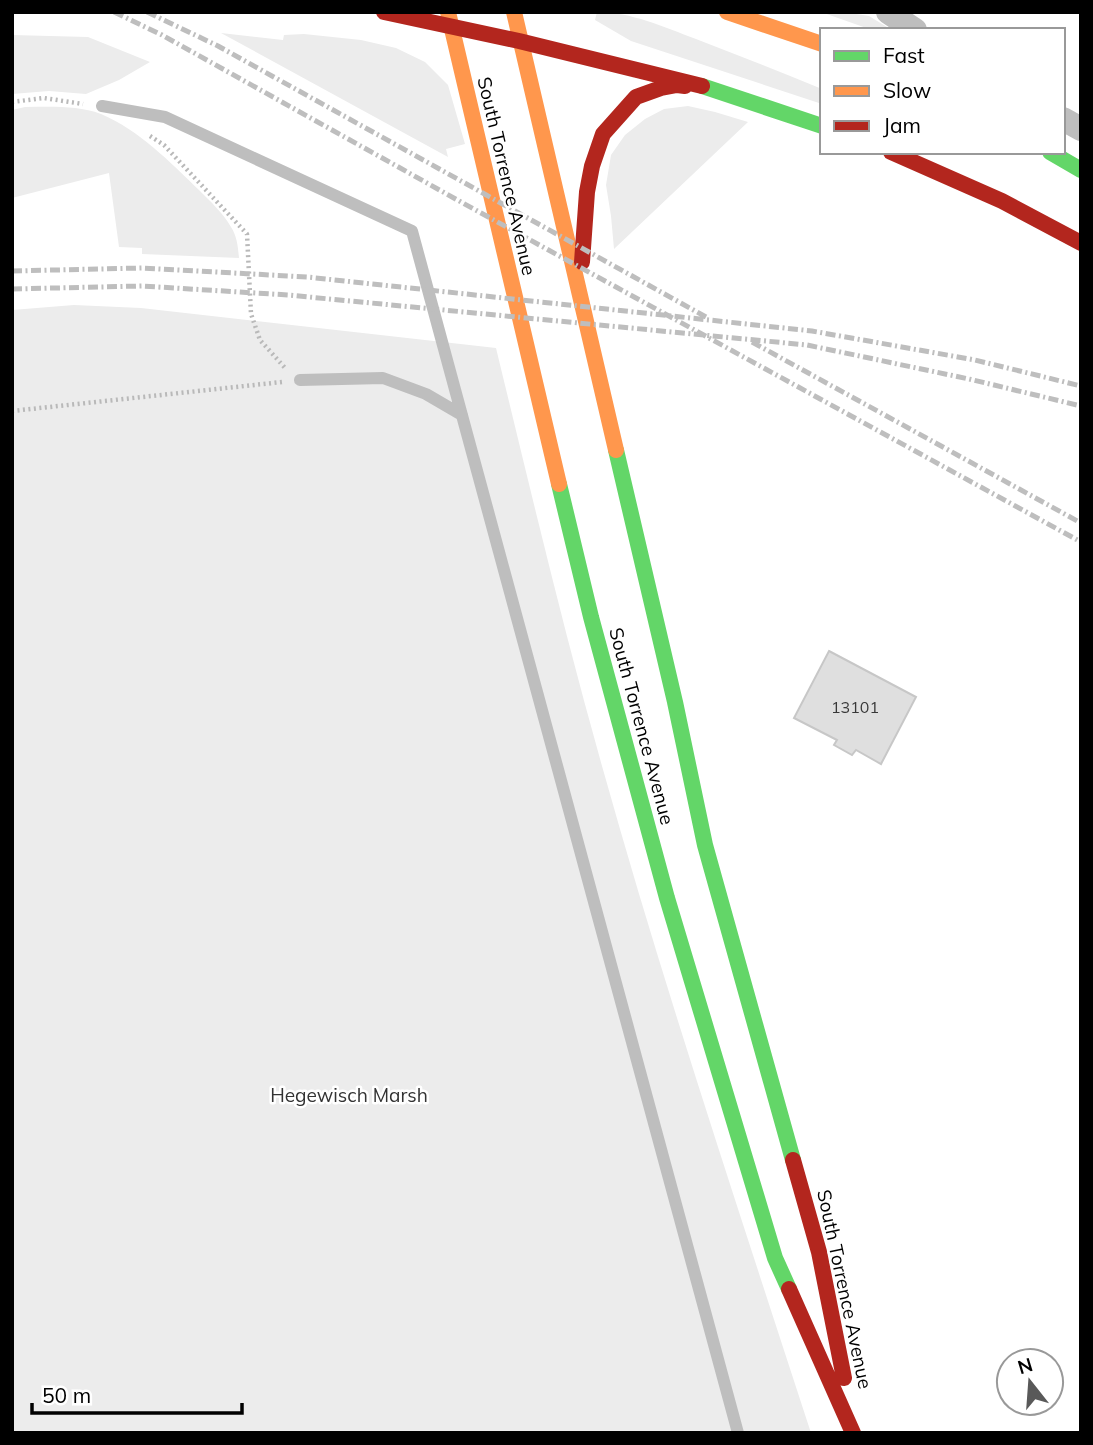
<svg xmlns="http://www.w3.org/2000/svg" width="1093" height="1445" font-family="Mulish,sans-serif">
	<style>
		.green { fill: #ececec }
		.building { fill: #dfdfdf; stroke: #c7c7c7; stroke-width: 2 }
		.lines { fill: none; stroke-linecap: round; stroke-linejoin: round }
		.path { stroke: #b9b9b9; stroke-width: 4.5; stroke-dasharray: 2 3.5; stroke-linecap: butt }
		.lane { stroke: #bebebe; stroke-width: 12 }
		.street { stroke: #bebebe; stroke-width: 24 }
		.fast { stroke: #63d668; stroke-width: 16 }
		.slow { stroke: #ff974d; stroke-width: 16 }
		.jam { stroke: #b3261e; stroke-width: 16 }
		.rail { stroke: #bebebe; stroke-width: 5; stroke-dasharray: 10 3.5 2 3.5; stroke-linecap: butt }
		.labels { text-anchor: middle; stroke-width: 5; stroke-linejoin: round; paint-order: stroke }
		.number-label { font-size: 16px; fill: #383838 }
		.street-label { font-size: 19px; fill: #000; stroke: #fff }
		.park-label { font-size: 19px; fill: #333; stroke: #fff }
	</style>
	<rect width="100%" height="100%" fill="#fff"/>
	<path class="green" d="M 597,12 C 631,12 664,27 696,39 C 738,55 780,72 822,89 L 822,104 L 631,41 L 595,20 Z
		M 821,12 L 844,12 L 869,16 L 892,30 L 872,30 Z
		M 221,33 L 283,40 L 284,35 L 304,34 L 361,40 L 396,48 L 425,62 L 448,85 L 465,144 L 446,149 L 448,157 Z
		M 12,35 L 88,37 L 150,62 L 119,80 L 86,94 L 49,91 L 12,94 Z
		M 688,106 L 715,112 L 748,122 L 614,249 L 611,216 L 606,185 L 611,155 L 625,135 L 645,119 L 664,109 Z
		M 25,107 C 50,107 77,105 101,114 C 139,130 170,162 199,190 C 210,201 223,213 231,227 C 237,236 238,247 239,258 L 142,254 L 142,248 L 119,247 L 109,173 L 12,198 L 12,110 Z
		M 74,305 L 141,308 L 496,348 C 530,488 563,628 602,766 C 665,991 739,1211 811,1433 L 12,1433 L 12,310 Z"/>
	<path class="building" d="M 829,651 L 916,697 L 881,764 L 856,750 L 852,755 L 834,745 L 837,740 L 794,718 Z"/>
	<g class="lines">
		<path class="path" d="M 12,102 L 44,98 L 83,104
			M 150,136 L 164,145 L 247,234 L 251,314 L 260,340 L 286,369
			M 12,411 L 282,382"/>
		<path class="lane" d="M 102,106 L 165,117 L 412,231 L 738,1433
			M 300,380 L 383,378 L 426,394 L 462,415"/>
		<path class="street" d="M 888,12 L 915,30
			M 1063,119 L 1081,129"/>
		<path class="fast" d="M 702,86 L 822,126
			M 1050,152 L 1081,170
			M 616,450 L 675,702 L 705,845 L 793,1160
			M 559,484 L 591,617 L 667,898 L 775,1258 L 789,1289"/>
		<path class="slow" d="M 448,12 L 559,484
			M 514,12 L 616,450
			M 727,12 L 822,44"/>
		<path class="jam" d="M 384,12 L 519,41 L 702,86
			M 891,152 L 1002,201 L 1081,243
			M 582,262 L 587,192 L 592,166 L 603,134 L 636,97 L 661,88 L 677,85 L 685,86
			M 793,1160 L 819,1252 L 844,1378
			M 789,1289 L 853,1433"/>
		<path class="rail" d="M 114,12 L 162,35 L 461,202 L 1081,542
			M 147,12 L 218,46 L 706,317
			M 12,271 L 142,268 L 307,277 L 812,331 L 975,360 L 1081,386
			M 12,289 L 142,286 L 288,295 L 807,345 L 969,379 L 1081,406
			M 752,342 L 1081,523"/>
	</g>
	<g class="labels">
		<g class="number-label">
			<text x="855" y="713">13101</text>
		</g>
		<g class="street-label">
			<text transform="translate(507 176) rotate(77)" y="7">South Torrence Avenue</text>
			<text transform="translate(642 726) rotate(75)" y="7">South Torrence Avenue</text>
			<text transform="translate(845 1289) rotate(78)" y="7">South Torrence Avenue</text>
		</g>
		<g class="park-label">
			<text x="349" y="1102">Hegewisch Marsh</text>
		</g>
	</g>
	<rect width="1093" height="1445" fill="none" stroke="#000000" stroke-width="28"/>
	<rect x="820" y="28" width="245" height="126" fill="#ffffff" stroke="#999999" stroke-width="2"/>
	<rect x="834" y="51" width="35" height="10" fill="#63d668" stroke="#999999" stroke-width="2"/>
	<text x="883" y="63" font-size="21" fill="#000000">Fast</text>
	<rect x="834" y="86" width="35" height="10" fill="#ff974d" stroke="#999999" stroke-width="2"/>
	<text x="883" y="98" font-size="21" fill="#000000">Slow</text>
	<rect x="834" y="121" width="35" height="10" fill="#b3261e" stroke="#999999" stroke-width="2"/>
	<text x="883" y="133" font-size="21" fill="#000000">Jam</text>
	<g transform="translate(1030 1382) rotate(343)"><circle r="33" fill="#ffffff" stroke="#999999" stroke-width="2"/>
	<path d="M0-5L12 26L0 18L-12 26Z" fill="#595959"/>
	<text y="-10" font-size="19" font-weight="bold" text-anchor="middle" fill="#000000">N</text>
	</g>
	<path d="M32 1403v10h210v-10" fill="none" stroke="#000000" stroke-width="3.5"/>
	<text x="42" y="1403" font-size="21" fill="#000000" stroke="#ffffff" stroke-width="5" paint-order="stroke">50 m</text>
</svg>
